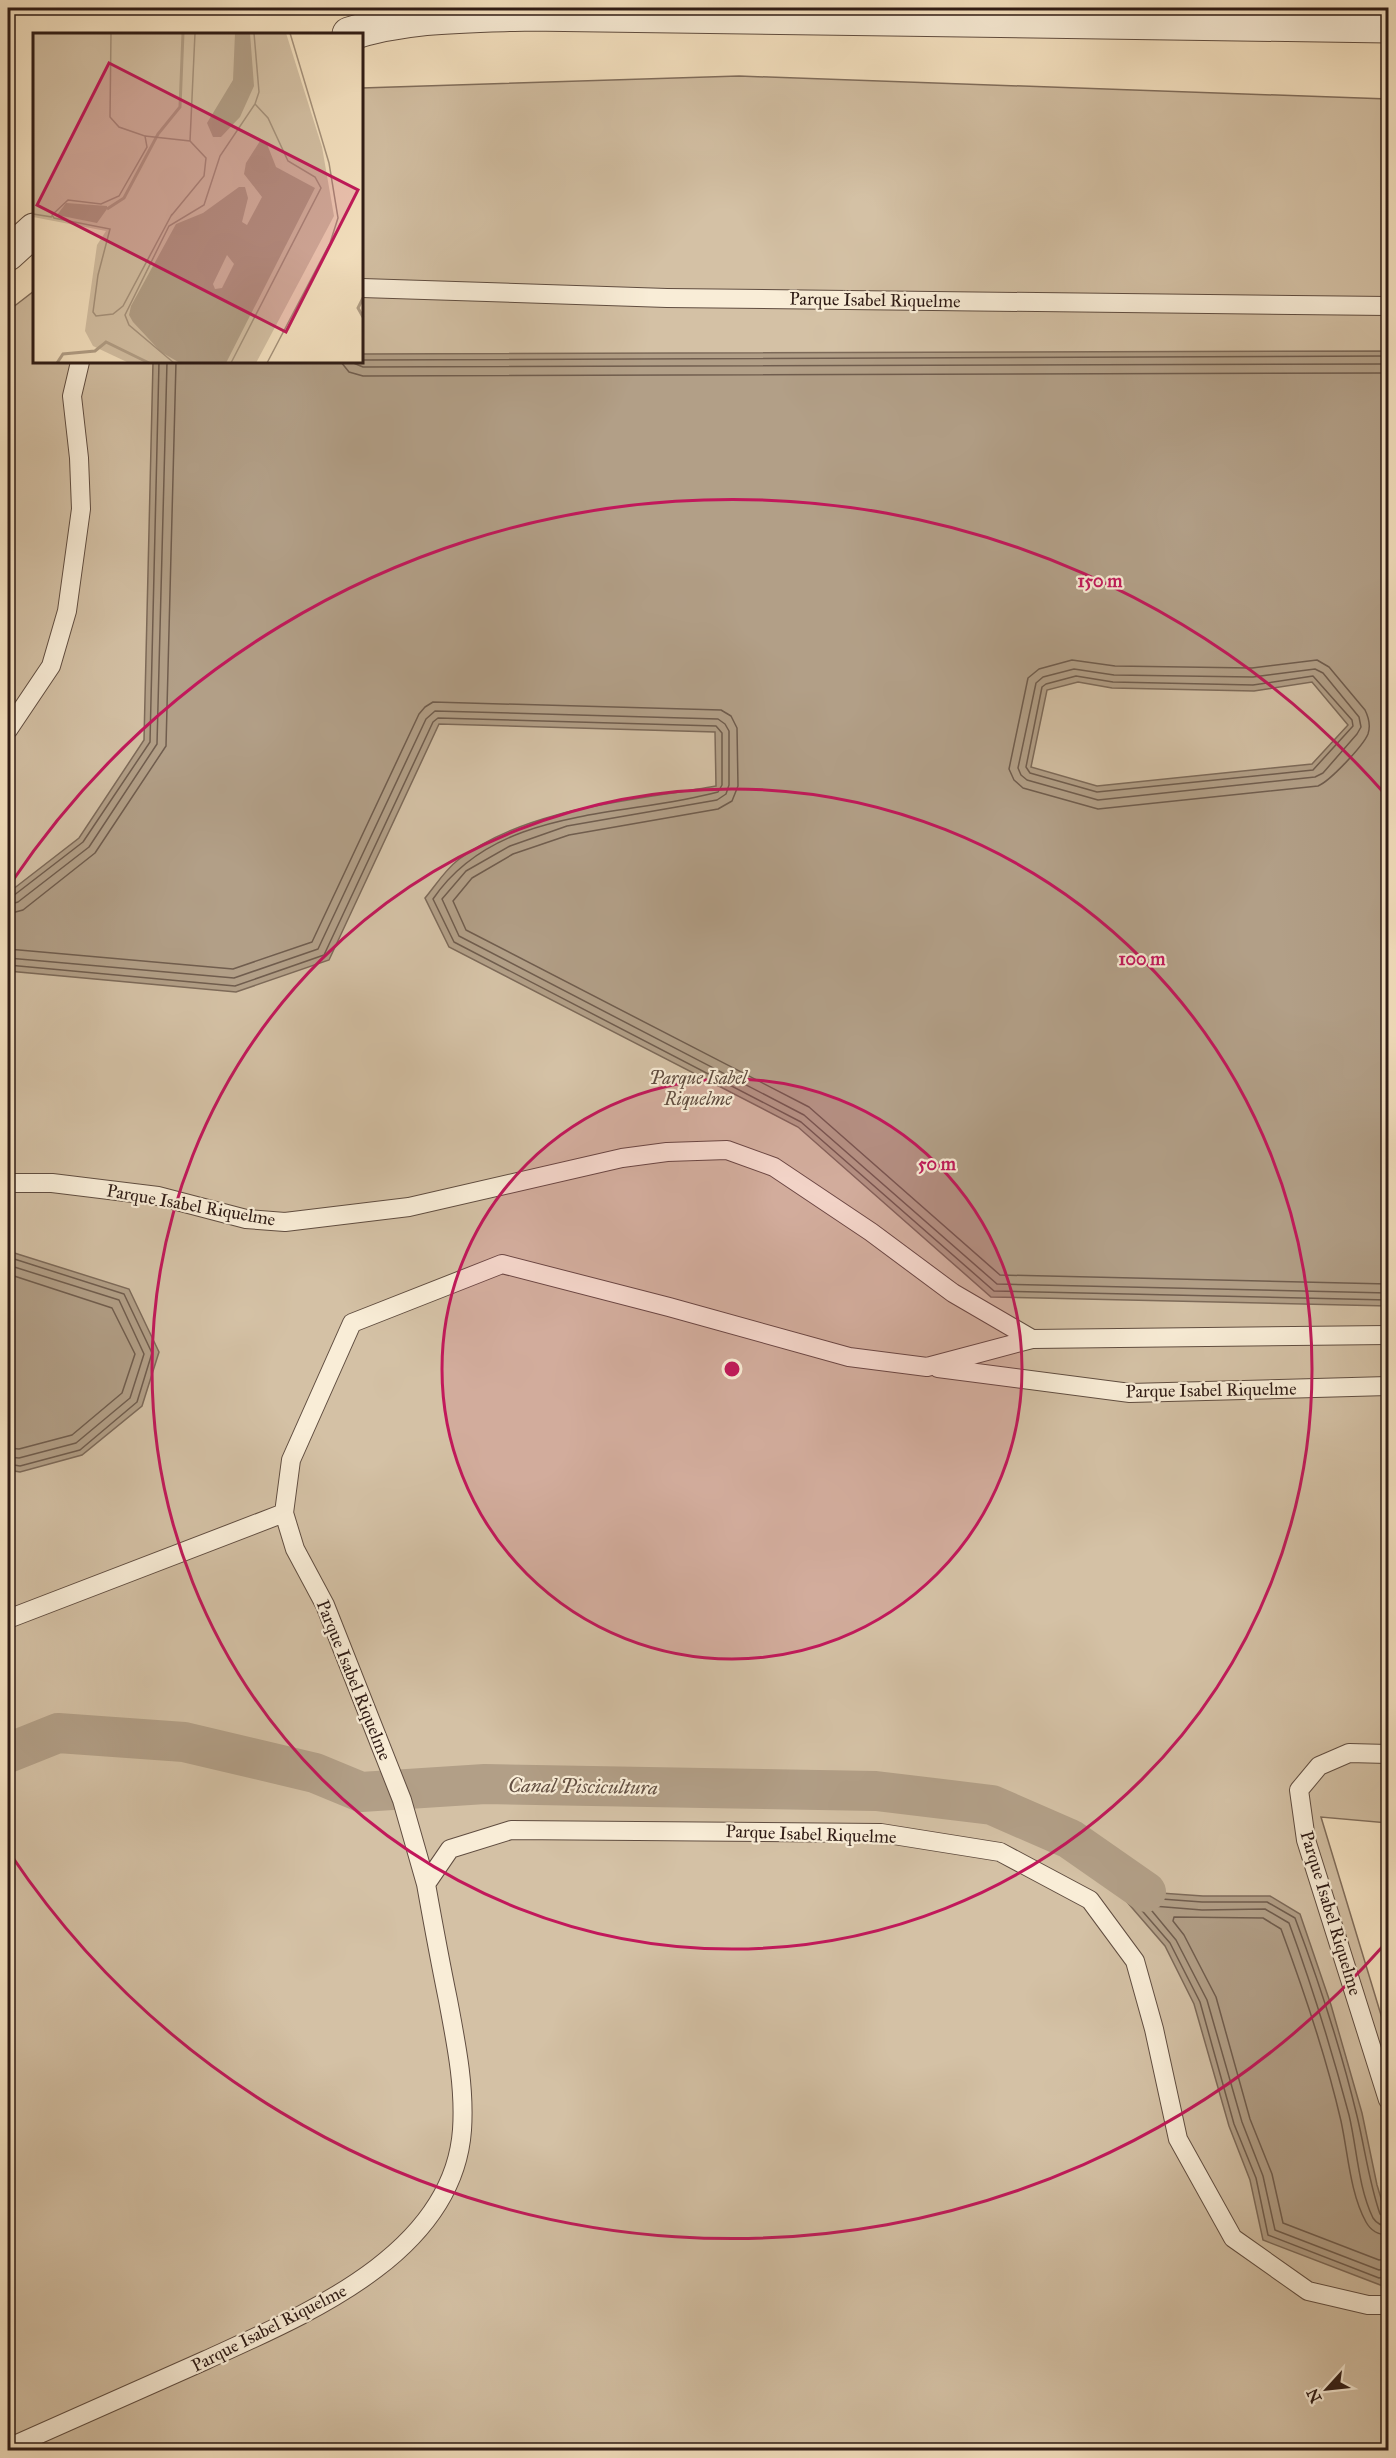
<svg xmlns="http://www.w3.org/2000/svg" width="1396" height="2458" font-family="'IM FELL Great Primer',serif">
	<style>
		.green { fill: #d4c1a5; stroke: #816e5d; stroke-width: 1.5 }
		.water { fill: #b29f87; stroke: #7d6a59; stroke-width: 1.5; fill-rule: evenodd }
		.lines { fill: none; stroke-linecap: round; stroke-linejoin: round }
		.shore { stroke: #705d4e; stroke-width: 1.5 }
		.canal { stroke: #b29f87; stroke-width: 40 }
		.service-casing { stroke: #604d40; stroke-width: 20 }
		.tertiary-casing { stroke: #604d40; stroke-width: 35 }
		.service { stroke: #f9edd7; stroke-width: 18 }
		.tertiary { stroke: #f9edd7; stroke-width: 33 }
		.ring { fill: none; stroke: #c2185b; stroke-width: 3 }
		.labels { text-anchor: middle; stroke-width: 4.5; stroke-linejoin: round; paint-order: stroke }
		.street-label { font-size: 18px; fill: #2e1b15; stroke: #f9edd7 }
		.park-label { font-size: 18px; font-style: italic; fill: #604d40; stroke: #f9edd7 }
		.water-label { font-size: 20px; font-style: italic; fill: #635043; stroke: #f9edd7 }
		.inset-river { fill: none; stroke: #b29f87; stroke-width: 3 }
		.inset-road { fill: none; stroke: #a6937d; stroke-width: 1.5 }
		.view { fill: #c2185b; fill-opacity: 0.15; stroke: #c2185b; stroke-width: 3 }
		.inset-edge { fill: none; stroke: #2e1b15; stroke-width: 3 }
		.centre { fill: #c2185b; stroke: #f9edd7; stroke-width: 3 }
		.ring-label { font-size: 18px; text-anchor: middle; font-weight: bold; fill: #c2185b; stroke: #f9edd7; stroke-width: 4.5; stroke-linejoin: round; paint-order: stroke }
	</style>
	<rect width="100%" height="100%" fill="#f6e3c2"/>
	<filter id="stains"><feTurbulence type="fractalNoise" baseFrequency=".00333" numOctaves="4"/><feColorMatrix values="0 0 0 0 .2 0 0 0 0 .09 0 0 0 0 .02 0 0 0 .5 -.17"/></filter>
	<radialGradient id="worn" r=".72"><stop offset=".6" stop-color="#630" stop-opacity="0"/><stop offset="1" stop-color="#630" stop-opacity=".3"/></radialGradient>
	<path class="green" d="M 739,76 L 1388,99 L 1388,1823 L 1321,1817 L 1388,2038 L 1388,2450 L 8,2450 L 8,311 L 34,291 L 34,362 L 362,362 L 362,88 Z"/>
	<path class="water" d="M 1388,351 L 1388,1306 L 991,1297 L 798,1127 L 449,947 L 425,898 C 435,886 445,870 458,860 C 528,807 632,801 716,786 L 715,732 L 439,724 L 329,960 L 236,992 L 8,971 L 8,893 L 79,838 L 144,740 L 153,362 L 362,362 L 362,354 ZM 1078,682 L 1112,688 L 1254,691 L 1312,682 L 1348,725 L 1312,764 L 1097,786 L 1031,767 L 1047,690 Z
		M 8,1251 L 129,1289 L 159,1352 L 142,1406 L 82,1455 L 20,1472 L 8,1470 Z
		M 1146,1892 L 1203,1896 L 1270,1896 L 1300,1914 L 1331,2005 L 1362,2113 L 1377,2185 L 1388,2221 L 1388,2279 L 1383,2286 L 1263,2240 L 1250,2180 L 1229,2126 L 1194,2004 L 1165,1946 L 1127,1902 Z"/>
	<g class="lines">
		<path class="shore" d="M 362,360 L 1388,356
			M 341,362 L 349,372 L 363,376 L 1388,373
			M 351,362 L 363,367 L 1388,364
			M 1072,660 L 1115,666 L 1252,668 L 1317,660 L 1329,667 L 1365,710 C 1369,718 1371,725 1368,734 C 1363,746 1330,781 1318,786 L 1098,809 L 1023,788 L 1014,780 L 1009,769 L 1028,678 L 1039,669 Z
			M 1074,669 L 1114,675 L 1253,677 L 1315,669 L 1323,673 L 1359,717 L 1361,727 L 1357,734 L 1323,773 L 1315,777 L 1098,800 L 1027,780 L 1021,775 L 1018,768 L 1036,683 L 1043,677 Z
			M 1076,676 L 1113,682 L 1253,685 L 1313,676 L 1352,720 L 1353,726 L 1313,770 L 1097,792 L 1030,773 L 1026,767 L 1042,687 L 1046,684 Z
			M 8,897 L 13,896 L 83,842 L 150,742 L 159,362
			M 8,905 L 18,902 L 89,847 L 157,744 L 167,362
			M 8,914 L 23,910 L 95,853 L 166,746 L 176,362
			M 8,949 L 233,969 L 312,942 L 419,714 L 425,707 L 433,702 L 721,710 L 731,716 L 737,728 L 738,786 L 732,801 L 718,809 L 569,835 L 513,854 L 472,878 L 453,901 L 466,930 L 809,1107 L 1000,1275 L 1388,1284
			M 8,958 L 234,978 L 318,949 L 426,719 L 435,711 L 718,719 L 725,724 L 729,731 L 729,785 L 726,794 L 717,800 L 567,826 L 510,846 L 466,871 L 442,899 L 459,936 L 804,1115 L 997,1284 L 1388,1293
			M 8,965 L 235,986 L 324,955 L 433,722 L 438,718 L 716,726 L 722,733 L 722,785 L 718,792 C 622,818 496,806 433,899 L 454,942 L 801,1122 L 994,1291 L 1388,1300
			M 8,1257 L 124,1294 L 152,1353 L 137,1402 L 80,1450 L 20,1466 L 8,1464
			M 8,1265 L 119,1300 L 144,1354 L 130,1398 L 76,1443 L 19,1458 L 8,1457
			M 8,1274 L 112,1308 L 135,1354 L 122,1393 L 72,1435 L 19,1449 L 8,1448
			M 1388,2218 L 1380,2214 C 1369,2182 1365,2149 1357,2116 C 1341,2049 1319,1982 1295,1918 L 1267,1902 L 1202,1902 L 1148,1898 L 1139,1902 L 1138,1906 L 1170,1943 L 1200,2002 L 1234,2124 L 1256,2178 L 1268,2235 L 1379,2278 L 1388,2276
			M 1388,2226 C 1382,2226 1377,2224 1373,2218 C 1358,2187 1357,2148 1349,2115 C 1332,2051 1312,1986 1289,1923 L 1265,1909 L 1202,1910 L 1153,1906 L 1152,1911 L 1176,1940 L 1207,2000 L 1242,2122 L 1263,2176 L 1275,2230 L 1379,2270 L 1388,2268
			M 1388,2235 C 1379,2235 1371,2231 1366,2222 C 1350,2193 1348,2153 1341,2121 C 1326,2056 1304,1991 1281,1929 L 1263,1918 L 1174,1917 L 1173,1921 L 1184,1935 L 1216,1997 L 1250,2119 L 1272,2174 L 1283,2223 L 1379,2260 L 1388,2259"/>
		<path class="canal" d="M 8,1753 L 58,1733 L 184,1742 L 315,1773 L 361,1792 L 485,1784 L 704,1788 L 876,1791 L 992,1805 L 1070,1839 L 1146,1892"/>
		<g class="service-casing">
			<path id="service" d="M 362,288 L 667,298 L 1388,306
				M 8,730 L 51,666 L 67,611 L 81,509 L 79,458 L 72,396 L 80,362
				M 8,1183 L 52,1183 L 158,1196 L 246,1219 L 285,1222 L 409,1207 L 622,1158 L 667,1152 L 727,1150 L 774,1167 L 871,1232 L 953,1293 L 1032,1339 L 1388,1335
				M 938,1368 L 1130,1393 L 1388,1386
				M 8,1619 L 284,1513
				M 1388,1754 L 1349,1753 L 1319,1766 L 1299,1790 L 1306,1840 L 1388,2100
				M 426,1884 L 402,1800 L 325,1605 L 295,1549 L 284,1513 L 291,1460 L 352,1323 L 502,1264 L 669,1307 L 849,1357 L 927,1367 L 1032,1339
				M 8,2448 C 74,2419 140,2390 206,2360 C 304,2315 453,2255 462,2130 C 465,2086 456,2043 448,2000 C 440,1961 433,1923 426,1884 L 450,1849 L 511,1830 L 881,1833 L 1000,1852 L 1090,1900 L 1135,1961 L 1154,2029 L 1178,2139 L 1233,2238 L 1308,2291 L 1368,2305 L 1388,2305"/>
		</g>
		<g class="tertiary-casing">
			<path id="tertiary" d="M 349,34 C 406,15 469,16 528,14 L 1388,26
				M 8,254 L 34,230"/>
		</g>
		<use href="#service" class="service"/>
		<use href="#tertiary" class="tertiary"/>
	</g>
	<circle cx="732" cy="1369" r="290" fill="#c2185b" fill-opacity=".12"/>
	<g class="ring">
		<circle cx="732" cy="1369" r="290"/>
		<circle cx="732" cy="1369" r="580"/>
		<path d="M1384 1945A870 870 0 0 1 11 1855M11 883A870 870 0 0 1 1384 793"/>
	</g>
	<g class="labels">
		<g class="street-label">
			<text transform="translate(875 300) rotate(1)" y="6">Parque Isabel Riquelme</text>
			<text transform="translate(191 1205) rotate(10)" y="6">Parque Isabel Riquelme</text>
			<text transform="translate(1211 1390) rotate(-1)" y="6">Parque Isabel Riquelme</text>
			<text transform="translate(354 1680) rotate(68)" y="6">Parque Isabel Riquelme</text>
			<text transform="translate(811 1834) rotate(2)" y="6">Parque Isabel Riquelme</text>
			<text transform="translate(1331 1913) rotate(73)" y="6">Parque Isabel Riquelme</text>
			<text transform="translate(269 2328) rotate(-27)" y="6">Parque Isabel Riquelme</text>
		</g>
		<g class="park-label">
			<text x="698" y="1084">Parque Isabel<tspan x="698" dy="21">Riquelme</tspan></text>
		</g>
		<g class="water-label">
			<text transform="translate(583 1786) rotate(1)" y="7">Canal Piscicultura</text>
		</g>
	</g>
	<g transform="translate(33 33)">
		<rect width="330" height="330" fill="#f6e3c2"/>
		<path d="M 0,0 L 253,0 L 289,114 L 301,183 L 223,330 L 96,330 L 60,313 L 52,298 L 64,212 L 73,198 L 0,184 Z" fill="#d4c1a5"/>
		<path d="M 202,0 L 217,0 L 221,53 L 207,84 L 188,104 L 180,104 L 174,90 L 200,47 ZM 227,108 L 234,111 L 243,134 L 282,155 L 193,330 L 147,330 L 128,319 L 100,289 L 96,282 L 98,273 L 143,191 L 170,180 L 206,154 L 212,154 L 215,165 L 209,189 L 214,192 L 229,164 L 211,141 L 213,130 ZM 194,222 L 201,231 L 189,255 L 182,256 L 180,251 ZM 33,170 L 74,173 L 74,176 L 64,190 L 24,182 Z" fill="#b29f87" fill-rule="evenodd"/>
		<path class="inset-river" d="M 74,176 L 91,165 L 125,101 L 147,74 L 150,0M 330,265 L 325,275 L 330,284M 24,330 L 30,321 L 62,318 L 73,309 L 116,330"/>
		<path class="inset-road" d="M 78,0 L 77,84 L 86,94 L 112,103 L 114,114 L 86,163 L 68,171 L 35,167 L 19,182 L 21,185 L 77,196 L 65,242 L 60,279 L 63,283 L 80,281 L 90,273 L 139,181M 112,103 L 157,108 L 173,125 L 171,143 L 138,183M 157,108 L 162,0M 0,181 L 19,184M 141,330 L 96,292 L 92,282 L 136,193 L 171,172 L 187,123 L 222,71 L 226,59 L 221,0M 198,330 L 288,155 L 282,144 L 255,128 L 235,85 L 222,71M 234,330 L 297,210 L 305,185 L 296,130 L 257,0"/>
		<path class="view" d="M 76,30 L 325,157 L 253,299 L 4,172 Z"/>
		<rect width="330" height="330" class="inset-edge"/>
	</g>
	<circle cx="732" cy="1369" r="9" class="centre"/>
	<g class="ring-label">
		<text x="1100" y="587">150 m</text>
		<text x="1142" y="965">100 m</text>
		<text x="937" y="1170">50 m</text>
	</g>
	<rect width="1396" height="2458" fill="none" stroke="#f6e3c2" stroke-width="30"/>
	<rect x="9" y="9" width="1378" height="2440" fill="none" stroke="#2e1b15" stroke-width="3"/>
	<rect x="15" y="15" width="1366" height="2428" fill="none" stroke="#2e1b15" stroke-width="1.5"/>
	<g transform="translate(1327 2389) rotate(243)" stroke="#f9edd7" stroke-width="4.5" paint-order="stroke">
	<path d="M0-4.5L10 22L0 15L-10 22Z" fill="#2e1b15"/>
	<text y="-9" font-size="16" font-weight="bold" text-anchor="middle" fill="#2e1b15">N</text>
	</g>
	<rect width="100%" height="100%" filter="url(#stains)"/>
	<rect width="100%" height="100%" fill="url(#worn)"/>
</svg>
